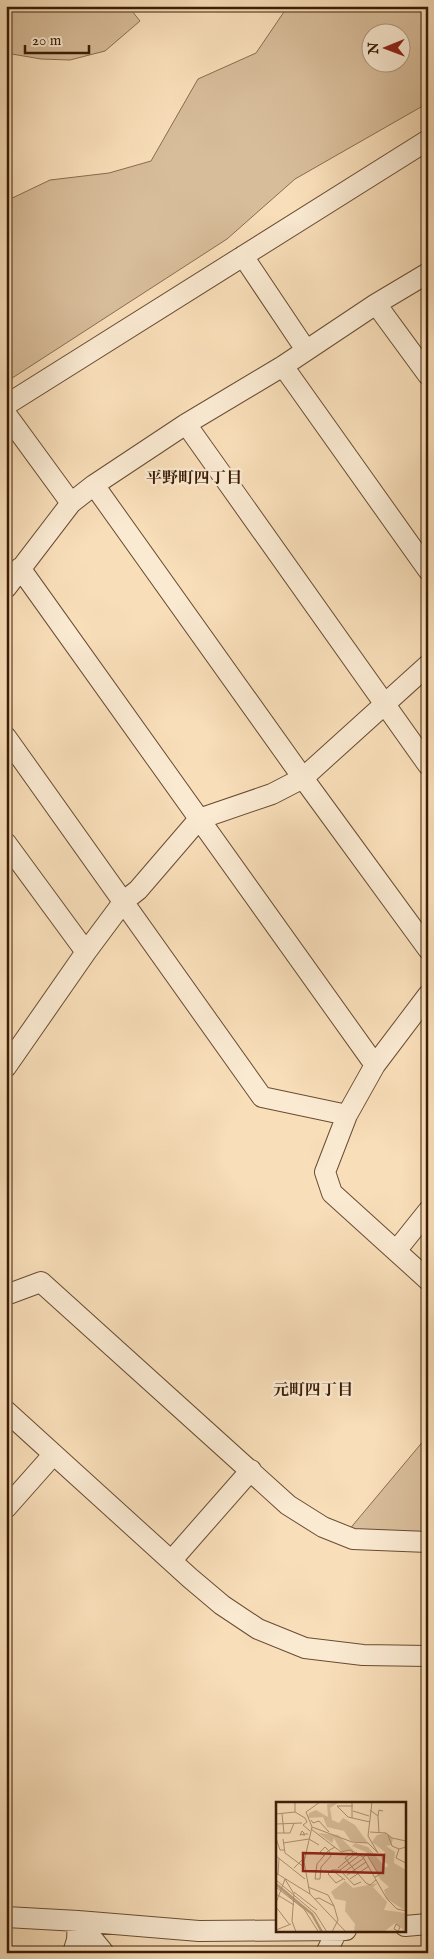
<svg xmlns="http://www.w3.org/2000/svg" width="434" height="1959" font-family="'IM FELL English','Noto Serif JP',serif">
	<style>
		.green { fill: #d8bd9a; stroke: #8a6c50; fill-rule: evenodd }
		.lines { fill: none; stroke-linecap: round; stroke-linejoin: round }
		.street-casing { stroke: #6a4c32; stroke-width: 22 }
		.street { stroke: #faead2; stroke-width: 20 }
		.labels { text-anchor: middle; stroke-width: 4.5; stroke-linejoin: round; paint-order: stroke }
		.neighbourhood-label { font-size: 16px; font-weight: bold; fill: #3b1c05; stroke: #faead2 }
		.inset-river { fill: none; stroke: #b89c7c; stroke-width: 2.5 }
		.inset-road { fill: none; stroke: #ac9071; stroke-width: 1 }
		.view { fill: #8f2418; fill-opacity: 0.15; stroke: #8f2418; stroke-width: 2.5 }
		.inset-edge { fill: none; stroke: #3b1c05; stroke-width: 2.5 }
	</style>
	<rect width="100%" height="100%" fill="#f8deb9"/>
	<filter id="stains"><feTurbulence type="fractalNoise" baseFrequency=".004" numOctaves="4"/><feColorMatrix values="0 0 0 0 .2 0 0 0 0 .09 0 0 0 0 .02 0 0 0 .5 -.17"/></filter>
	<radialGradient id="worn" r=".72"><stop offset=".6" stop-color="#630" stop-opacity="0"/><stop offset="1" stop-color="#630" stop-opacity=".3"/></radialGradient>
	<path class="green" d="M 6,6 L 128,6 L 140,21 L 105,51 L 70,60 L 41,59 L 6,53 Z
		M 288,6 L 428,6 L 428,103 L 295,179 L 227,239 L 6,382 L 6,201 L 50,180 L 109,173 L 151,161 L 198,79 L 256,53 ZM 372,32 L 402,32 L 402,62 L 372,62 Z
		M 425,1439 L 428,1441 L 428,1535 L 348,1531 Z"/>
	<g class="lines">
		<g class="street-casing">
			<path id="street" d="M 243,256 L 306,350
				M 376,304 L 428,375
				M 283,366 L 428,570
				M 6,405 L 428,140
				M 6,414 L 71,503
				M 186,424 L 428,765
				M 94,485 L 303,778 L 428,949
				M 20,568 L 375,1065
				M 6,588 L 71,503 L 94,485 L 186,424 L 283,366 L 376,304 L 428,273
				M 6,737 L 262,1097 L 347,1115
				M 6,843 L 86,952 L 124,901 L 138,890 L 199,819 L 272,794 L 303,778 L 428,665
				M 6,1067 L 86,952
				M 428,1211 L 396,1251 L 428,1280
				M 396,1251 L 332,1193 L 325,1172 L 347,1115 L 375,1065 L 428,995
				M 6,1295 L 41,1282 L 288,1505 L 323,1527 L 353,1539 L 428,1542
				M 6,1411 L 190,1578 L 222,1605 L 258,1629 L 305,1648 L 363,1655 L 428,1656
				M 6,1508 L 53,1455
				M 172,1560 L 251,1470
				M 6,1917 L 78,1921 L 199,1931 L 346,1930
				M 78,1921 L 104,1953
				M 405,1926 L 428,1924
				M 73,1953 L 77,1940 L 78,1921
				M 326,1953 L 337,1931"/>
		</g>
		<use href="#street" class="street"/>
	</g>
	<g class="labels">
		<g class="neighbourhood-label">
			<text x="194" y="483">平野町四丁目</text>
			<text x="313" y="1395">元町四丁目</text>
		</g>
	</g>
	<g transform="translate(276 1802)">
		<rect width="130" height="130" fill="#f8deb9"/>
		<path d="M 63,0 L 54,6 L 56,18 L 63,21 L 67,16 L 79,23 L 92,41 L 75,39 L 68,29 L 51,25 L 47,15 L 32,16 L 33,11 L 40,8 L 52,15 L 51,2 ZM 42,31 L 62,33 L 79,50 L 65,49 L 58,36 L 56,41 ZM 110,31 L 117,37 L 115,43 L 110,44 L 119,50 L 118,61 L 130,68 L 130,109 L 111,97 L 108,88 L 113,85 L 104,77 L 90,50 L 76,44 L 79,41 L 92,45 L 110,66 L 112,63 L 105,56 L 109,50 L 96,40 L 101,33 ZM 69,79 L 77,86 L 102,81 L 97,85 L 111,100 L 108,108 L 130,111 L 130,130 L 119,121 L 108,130 L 78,130 L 79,122 L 69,109 L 70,99 L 59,97 L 55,90 Z" fill="#d8bd9a"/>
		<path class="inset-river" d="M 0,82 L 36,112 L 46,130"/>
		<path class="inset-road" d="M 76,0 L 76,16M 96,0 L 92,34 L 102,51M 61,4 L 72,15 L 94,20M 61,4 L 77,4M 94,8 L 102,14 L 103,8 L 107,9M 77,9 L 93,14M 19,10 L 29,16 L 31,20 L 27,23 L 34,29M 0,12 L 19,10 L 19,0M 6,12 L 8,31M 102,14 L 103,31M 35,18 L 37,21 L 43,19 L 53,30M 0,22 L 26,21M 36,25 L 76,40 L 92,41 L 102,51M 35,27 L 65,50 L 74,48 L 87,55 L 111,97 L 121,107 L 130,109M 94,30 L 110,31 L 116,36 L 130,39M 0,31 L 14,31 L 18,21M 112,33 L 116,44 L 123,47M 28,34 L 28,31 L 26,29 L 24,33 L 28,32 L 32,32M 0,36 L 4,48 L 8,48M 7,37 L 9,51 L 28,65M 7,41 L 33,37 L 43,43M 130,45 L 123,47 L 120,56 L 130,61M 53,49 L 55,54 L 45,65 L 44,77 L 39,77 L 41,62 L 52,49 L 59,45M 77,50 L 69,56 L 76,65 L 90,81 L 94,83 L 100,78M 0,54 L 29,77M 48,54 L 44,50 L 49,45 L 53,49M 87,55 L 91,53 L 103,73 L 99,75M 18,66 L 29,55M 62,66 L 81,50M 56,68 L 64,68 L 78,83 L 85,80M 64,68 L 84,53M 68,70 L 88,56M 0,71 L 34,92 L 70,130M 2,73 L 3,56M 71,73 L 90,60M 67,77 L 60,81 L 52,72 L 56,68 L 69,78M 74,77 L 93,64M 0,78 L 39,111 L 51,130M 0,85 L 28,107 L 42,129M 32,85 L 52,93 L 58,104M 18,90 L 41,108M 0,92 L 18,103M 34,92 L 28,60 L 36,25 L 30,10 L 44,0M 39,97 L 43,96 L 58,104 L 62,118 L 56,130M 0,101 L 9,77 L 18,92 L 16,119 L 20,130M 0,105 L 13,122M 0,128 L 15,122M 122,130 L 124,125 L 120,122 L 118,127 L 122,129"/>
		<path class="view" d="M 27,51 L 108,53 L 107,71 L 27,69 Z"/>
		<rect width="130" height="130" class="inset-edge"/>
	</g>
	<rect width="434" height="1959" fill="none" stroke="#f8deb9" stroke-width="25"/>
	<rect x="8" y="8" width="419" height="1944" fill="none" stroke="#3b1c05" stroke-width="2.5"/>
	<rect x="12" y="12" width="409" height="1934" fill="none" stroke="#3b1c05"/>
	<g transform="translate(386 48) rotate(269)"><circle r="24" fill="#faead2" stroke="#ae9880"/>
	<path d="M0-4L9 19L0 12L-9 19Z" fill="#8f2418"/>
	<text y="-8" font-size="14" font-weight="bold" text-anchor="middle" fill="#3b1c05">N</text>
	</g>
	<path d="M25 45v8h64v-8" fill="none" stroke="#3b1c05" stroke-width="2.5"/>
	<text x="32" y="45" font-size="15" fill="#3b1c05" stroke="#faead2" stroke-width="4" paint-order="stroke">20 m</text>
	<rect width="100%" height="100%" filter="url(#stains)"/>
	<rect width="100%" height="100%" fill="url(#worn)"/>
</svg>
